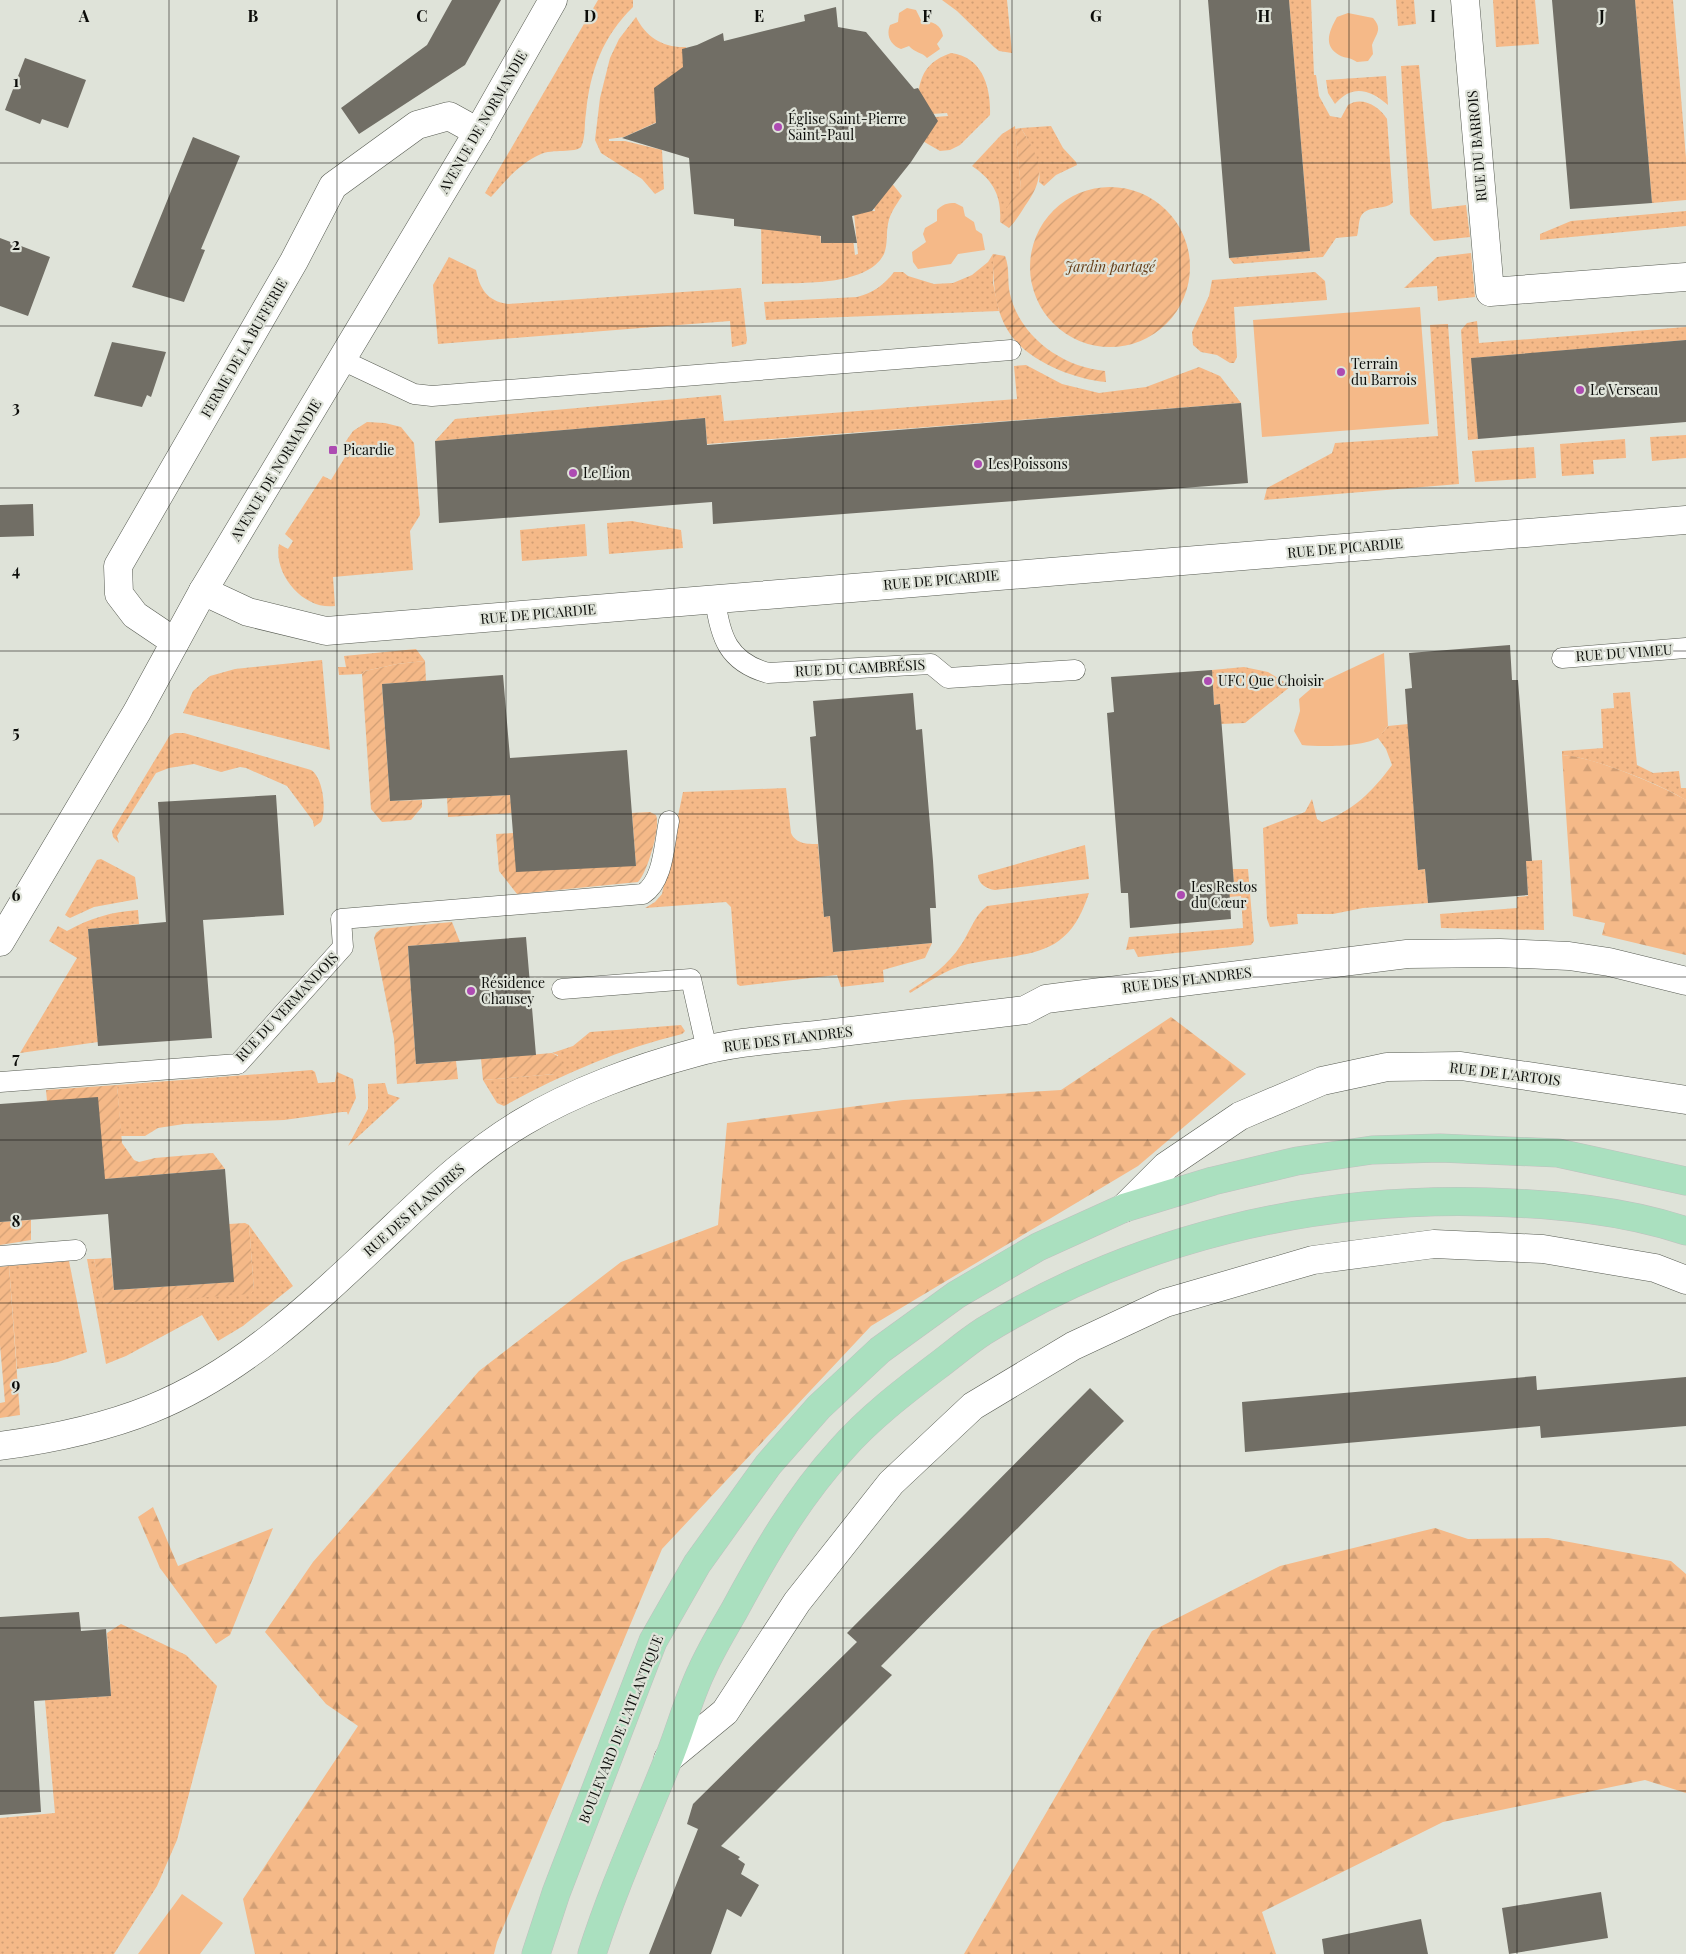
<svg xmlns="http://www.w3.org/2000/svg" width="1686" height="1954" font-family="'Playfair Display',serif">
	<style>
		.grass { fill: url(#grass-dots) }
		.forest { fill: url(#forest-firs) }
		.park { fill: #f5b988 }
		.garden { fill: url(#garden-furrows) }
		.building { fill: #716e65 }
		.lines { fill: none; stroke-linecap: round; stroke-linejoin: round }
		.service-casing { stroke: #575b52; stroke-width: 21 }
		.minor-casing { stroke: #575b52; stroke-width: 29 }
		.secondary-casing { stroke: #575b52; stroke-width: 29 }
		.primary-casing { stroke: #c0c0bf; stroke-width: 29 }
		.service { stroke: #fff; stroke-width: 20 }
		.minor { stroke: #fff; stroke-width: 28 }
		.secondary { stroke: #fff; stroke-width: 28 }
		.primary { stroke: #aae0bf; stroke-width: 28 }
		.grid { fill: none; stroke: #0b0c09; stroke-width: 1; stroke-opacity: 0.55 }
		.poi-dot { fill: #ad4bb2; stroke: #dfe3d9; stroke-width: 2 }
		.labels { text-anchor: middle; stroke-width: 4.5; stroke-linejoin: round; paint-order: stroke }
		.poi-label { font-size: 14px; fill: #0b0c09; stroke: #dfe3d9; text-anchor: start }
		.street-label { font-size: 14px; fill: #0b0c09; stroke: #dfe3d9 }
		.park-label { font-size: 14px; font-style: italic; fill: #633b15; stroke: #dfe3d9 }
		.grid-label { font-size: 16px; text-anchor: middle; font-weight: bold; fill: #0b0c09; stroke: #dfe3d9; stroke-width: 4.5; stroke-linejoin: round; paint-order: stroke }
	</style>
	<defs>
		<pattern id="grass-dots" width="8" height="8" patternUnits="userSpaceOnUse" patternTransform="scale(1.25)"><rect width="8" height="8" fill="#f5b988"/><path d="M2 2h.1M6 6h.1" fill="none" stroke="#d19e74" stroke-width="1.8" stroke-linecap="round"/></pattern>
		<pattern id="forest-firs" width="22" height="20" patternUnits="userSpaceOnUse" patternTransform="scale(1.25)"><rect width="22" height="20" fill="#f5b988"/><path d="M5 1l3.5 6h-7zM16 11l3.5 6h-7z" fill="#d19e74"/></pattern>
		<pattern id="garden-furrows" width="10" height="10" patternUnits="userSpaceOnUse" patternTransform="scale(1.25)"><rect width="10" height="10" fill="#f5b988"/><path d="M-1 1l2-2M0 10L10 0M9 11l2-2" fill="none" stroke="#d19e74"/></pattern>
	</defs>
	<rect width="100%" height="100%" fill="#dfe3d9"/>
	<path class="grass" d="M 598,0 L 633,0 L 633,7 C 603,36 590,71 586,113 C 584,124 586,137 581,147 C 576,153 551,149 541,154 C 520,163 505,181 491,197 L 485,193 Z
		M 942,0 L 1007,0 L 1012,53 L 999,51 L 994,47 L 957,11 Z
		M 1289,0 L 1311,0 L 1314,75 L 1316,75 L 1319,96 L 1330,116 L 1341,118 L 1348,105 C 1362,96 1379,106 1387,119 L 1393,202 C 1386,211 1369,204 1361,216 C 1358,222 1359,230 1357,236 L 1336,238 L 1323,257 L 1234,264 L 1229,258 L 1310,251 Z
		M 1396,0 L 1414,0 L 1416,24 L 1398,26 Z
		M 1493,0 L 1535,0 L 1539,44 L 1496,47 Z
		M 1635,0 L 1673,0 L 1686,158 L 1686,200 L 1652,203 Z
		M 636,17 C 646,37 663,48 686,47 L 684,84 L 657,122 L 624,137 L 609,139 L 609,141 L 625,141 L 662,150 L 664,189 L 655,194 L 642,179 L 601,153 L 595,140 L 600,98 L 610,58 L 619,39 Z
		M 951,53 C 983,57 991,88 990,115 L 960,145 L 950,150 L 940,151 L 907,132 L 935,117 L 948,116 L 947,113 L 917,115 C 918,85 919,64 951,53 Z
		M 1419,65 L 1432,209 L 1466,205 L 1470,237 L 1434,241 L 1410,214 L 1401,66 Z
		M 1386,76 L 1388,105 C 1370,89 1352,84 1335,104 L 1328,93 L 1326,80 Z
		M 1015,126 L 1021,188 L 1000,222 C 1002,196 993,180 972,166 L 1002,134 Z
		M 1051,126 L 1063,148 L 1076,162 L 1077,165 L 1056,175 L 1044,186 L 1039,182 C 1042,166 1030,142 1021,128 Z
		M 879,167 L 902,196 C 896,205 890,213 888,224 C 886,234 888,244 884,254 C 867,288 795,282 762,284 L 761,225 L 793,233 L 819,222 L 821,243 L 824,243 L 849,206 L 855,255 L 858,254 L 853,204 L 865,186 L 872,211 L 875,211 L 873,202 Z
		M 1686,211 L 1686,226 L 1540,240 L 1540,234 L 1571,221 Z
		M 1471,253 L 1475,297 L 1438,301 L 1437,286 L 1404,288 L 1437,257 Z
		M 993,254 L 993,283 L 999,311 L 766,320 L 764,302 L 857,297 C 873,293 884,285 894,272 L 903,272 L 908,276 L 934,284 L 953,283 L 972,275 L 988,262 Z
		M 449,257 L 476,270 C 480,289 487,301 508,304 L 741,288 L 747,340 L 746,344 L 732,347 L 730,321 L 438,344 L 433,285 Z
		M 1315,272 L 1325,281 L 1327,300 L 1234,307 L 1237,357 L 1234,363 L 1230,363 L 1217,355 L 1201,352 L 1193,345 L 1192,332 L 1209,296 L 1212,280 Z
		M 1477,321 L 1479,343 L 1686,327 L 1686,340 L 1472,358 L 1478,439 L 1468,440 L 1461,330 L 1467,323 Z
		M 1448,324 L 1459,484 L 1264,500 L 1267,488 L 1332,453 L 1335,443 L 1438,436 L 1430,325 Z
		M 1026,365 L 1062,384 L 1099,393 L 1146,387 L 1199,367 L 1220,376 L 1241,403 L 707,444 L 705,418 L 435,441 L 455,419 L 721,395 L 724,421 L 1017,399 L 1014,366 Z
		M 367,422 L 385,423 L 401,427 L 414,443 L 420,515 L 410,531 L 413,570 L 333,577 L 335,606 C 303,610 273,574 279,544 L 288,549 L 293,541 L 285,534 L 323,476 L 331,480 L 350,449 L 344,444 L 353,431 Z
		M 1686,435 L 1686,458 L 1652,461 L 1650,437 Z
		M 1625,439 L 1626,458 L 1593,460 L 1594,474 L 1562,476 L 1560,444 Z
		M 1534,447 L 1536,478 L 1475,482 L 1472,451 Z
		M 632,521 L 681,530 L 683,548 L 609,554 L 607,523 Z
		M 585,524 L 587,556 L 522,561 L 520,530 Z
		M 416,649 L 425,661 L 397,664 L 365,671 L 362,674 L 339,675 L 338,667 L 346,667 L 344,656 Z
		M 322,660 L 330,750 L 183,713 L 193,691 L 210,676 L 235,669 Z
		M 1244,667 L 1268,672 L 1291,686 L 1245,723 L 1221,724 L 1219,704 L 1214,705 L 1212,670 Z
		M 1630,692 L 1637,765 L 1653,773 L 1679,771 L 1681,788 L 1686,788 L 1686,800 C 1658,783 1595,758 1562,755 L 1562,751 L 1603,748 L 1601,709 L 1614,708 L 1613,693 Z
		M 1408,724 L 1418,870 L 1425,869 L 1428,903 L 1363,908 L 1333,914 L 1297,914 L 1298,924 L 1270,927 L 1267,919 L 1263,828 L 1305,812 L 1312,799 L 1317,819 L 1322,822 C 1353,811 1373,791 1392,765 L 1386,749 L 1378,738 L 1388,726 Z
		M 175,733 L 184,733 L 311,770 C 323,777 327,810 321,822 L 314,827 L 313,821 L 287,786 L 246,768 L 240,767 L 221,772 L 194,764 L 169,768 L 156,773 L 117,836 L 119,843 L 113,837 L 112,831 L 170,735 Z
		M 786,788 L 791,833 C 796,844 807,844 818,844 L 824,917 L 830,916 L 833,952 L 932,943 L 925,958 L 883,970 L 884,982 L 841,987 L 837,975 L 740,986 L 737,984 L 731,907 L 726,902 L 645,908 L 655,902 L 662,894 L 683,792 Z
		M 1085,845 L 1089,879 L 995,890 C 987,889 978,884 978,875 Z
		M 101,859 L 135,877 L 138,899 L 94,907 L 70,918 L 65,915 L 97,860 Z
		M 1542,860 L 1544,930 L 1441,928 L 1440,914 L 1517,908 L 1517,897 L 1528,896 L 1526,861 Z
		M 1233,869 L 1248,869 L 1254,941 L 1251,945 L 1138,957 L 1134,949 L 1126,950 L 1129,937 L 1243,928 L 1241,896 L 1229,897 L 1229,885 L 1234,885 Z
		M 1089,893 C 1067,962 1027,951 968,964 C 946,969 929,982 910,993 L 909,991 C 930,978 948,965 961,945 C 970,932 974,916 987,906 Z
		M 138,910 L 139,924 L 88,929 L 98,1042 L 20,1053 L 77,958 L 49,941 L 58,926 L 67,931 C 90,918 111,912 138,910 Z
		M 681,1025 L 685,1031 L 682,1034 C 620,1049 560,1075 504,1106 L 497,1103 L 483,1080 L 555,1074 L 558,1055 L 552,1053 L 573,1046 L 590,1032 Z
		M 312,1070 L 315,1072 L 318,1083 L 335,1082 L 337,1072 L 353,1079 L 356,1098 L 348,1115 L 347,1112 L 342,1112 L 284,1120 L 184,1124 L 158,1128 L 145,1136 L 121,1136 L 117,1085 Z
		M 385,1083 L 388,1094 L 400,1098 L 348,1146 L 368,1109 L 368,1084 Z
		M 249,1225 L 293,1286 L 243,1326 L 218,1341 L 202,1315 L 126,1356 L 106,1364 L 87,1259 L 94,1259 L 105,1304 L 254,1290 Z
		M 69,1261 L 87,1352 L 58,1362 L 17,1369 L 9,1266 Z
		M 121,1624 L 186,1655 L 217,1686 L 177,1840 L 157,1886 L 114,1954 L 0,1954 L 0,1818 L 55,1813 L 43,1678 L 65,1699 L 111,1696 L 107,1633 Z"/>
	<path class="forest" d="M 1562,755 C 1594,757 1658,784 1686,800 L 1686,955 L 1602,935 L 1605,923 L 1573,916 Z
		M 1171,1017 L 1246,1074 L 1138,1166 L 871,1326 L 662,1549 L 497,1942 L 494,1954 L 255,1954 L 243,1899 L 358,1726 L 326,1704 L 265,1632 L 313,1562 L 479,1371 L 621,1262 L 718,1225 L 727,1123 L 903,1100 L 1061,1090 Z
		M 153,1507 L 178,1566 L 273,1528 L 230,1635 L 216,1644 L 160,1568 L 138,1517 Z
		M 1435,1528 L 1468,1539 L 1548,1538 L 1671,1561 L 1686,1574 L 1686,1793 L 1645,1780 L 1443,1822 L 1262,1912 L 1276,1954 L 964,1954 L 1152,1631 L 1280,1566 Z"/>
	<path class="park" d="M 907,8 L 916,10 L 921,20 C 933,22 941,24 943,36 L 937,44 L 940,49 L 927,58 C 922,52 915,53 909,46 L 901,49 C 890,45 886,35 890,25 L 898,22 L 899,13 Z
		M 1348,13 L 1373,18 C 1383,29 1376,34 1372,45 L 1373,54 L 1368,61 L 1357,62 C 1348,56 1346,59 1339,55 C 1322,45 1330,30 1337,17 Z
		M 955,203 L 963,207 L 965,216 L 974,222 L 976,230 L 982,234 L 985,250 L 958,254 L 951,264 L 918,269 L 913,262 L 912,252 L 926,242 L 923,234 L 925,228 L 937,221 L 937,210 C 943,204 947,203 955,203 Z
		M 1420,307 L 1429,424 L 1262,437 L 1253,320 Z
		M 1384,653 L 1388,726 C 1385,729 1381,736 1378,738 C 1362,747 1320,747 1302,745 L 1294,731 L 1300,711 L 1299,699 L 1314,686 Z
		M 182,1894 L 223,1923 L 200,1954 L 138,1954 Z"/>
	<path class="garden" d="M 1021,128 C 1040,159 1048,174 1025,206 C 1020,214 1015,222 1009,228 L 1000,222 L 1010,202 L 1021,188 L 1015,129 Z
		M1030 267a80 80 0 1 1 160 0a80 80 0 1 1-160 0Z
		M 993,254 L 1005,256 C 1010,268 1007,281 1010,294 C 1020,337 1062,367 1105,371 L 1106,382 C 1073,379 1024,360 1007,329 C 994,306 993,280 993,254 Z
		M 425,661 L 426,681 L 382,684 L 390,801 L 422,800 L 422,807 L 411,820 L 382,822 L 371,809 L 362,674 L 365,671 L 397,664 Z
		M 510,795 L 512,813 L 448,817 L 447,798 Z
		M 650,812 L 656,815 C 661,827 647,873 638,882 L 517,894 L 499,871 L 496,834 L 514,833 L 636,866 L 632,813 Z
		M 452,922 L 460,942 L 408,946 L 416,1064 L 456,1061 L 458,1079 L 397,1084 L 394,1039 L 374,938 L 376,933 L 381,929 Z
		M 552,1053 L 561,1058 L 562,1066 L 555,1074 L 483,1080 L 481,1059 Z
		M 117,1085 L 122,1143 L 134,1160 L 139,1162 L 155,1158 L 213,1153 L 225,1169 L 105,1179 L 47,1101 L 46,1090 Z
		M 31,1220 L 31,1240 L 0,1245 L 0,1222 Z
		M 245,1223 L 249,1225 L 254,1290 L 251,1294 L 104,1304 L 94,1259 L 111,1258 L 114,1290 L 233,1282 L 229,1224 Z
		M 9,1266 L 20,1415 L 0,1418 L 0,1403 L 5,1402 L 0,1345 L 0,1267 Z"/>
	<path class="building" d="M 452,0 L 501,0 L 465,65 L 359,134 L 341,108 L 427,45 Z
		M 1208,0 L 1289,0 L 1310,251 L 1229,258 Z
		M 1552,0 L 1635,0 L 1652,203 L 1570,209 Z
		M 836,7 L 838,27 L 866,32 L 914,89 L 918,88 L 938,121 L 911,162 L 872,211 L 852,216 L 857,243 L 821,243 L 821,236 L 734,226 L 734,219 L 694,214 L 689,158 L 622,138 L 656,123 L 654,88 L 683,67 L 682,49 L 697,45 L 723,33 L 724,41 L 805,21 L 804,15 Z
		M 25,58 L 86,80 L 68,128 L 42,119 L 40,124 L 5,110 Z
		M 193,137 L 240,156 L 201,249 L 205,250 L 184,302 L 132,287 Z
		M 0,238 L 50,257 L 28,316 L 0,306 Z
		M 1686,340 L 1686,422 L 1478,439 L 1471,358 Z
		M 112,342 L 166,352 L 151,397 L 147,395 L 142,407 L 94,396 Z
		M 1241,403 L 1248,483 L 713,524 L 712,502 L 439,523 L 435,441 L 705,418 L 707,445 Z
		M 33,504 L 34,536 L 0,537 L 0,505 Z
		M 1510,645 L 1512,680 L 1518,680 L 1532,861 L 1526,861 L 1528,895 L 1428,903 L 1425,869 L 1418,870 L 1405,689 L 1412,688 L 1409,653 Z
		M 1212,670 L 1214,705 L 1220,704 L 1230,830 L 1234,885 L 1229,885 L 1231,919 L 1130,928 L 1128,893 L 1121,893 L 1107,713 L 1114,712 L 1111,677 Z
		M 503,675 L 510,758 L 627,750 L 636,866 L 516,872 L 510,795 L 390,801 L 382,684 Z
		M 913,693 L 916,730 L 922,729 L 933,861 L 936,908 L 930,908 L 932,943 L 833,952 L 830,916 L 824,917 L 810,737 L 816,736 L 813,701 Z
		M 276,795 L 284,915 L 203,920 L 212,1038 L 98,1046 L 88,929 L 166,922 L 158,802 Z
		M 526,937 L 536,1055 L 416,1064 L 408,946 Z
		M 98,1097 L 105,1179 L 225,1169 L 234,1282 L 114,1290 L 108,1214 L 0,1222 L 0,1104 Z
		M 1536,1376 L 1537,1390 L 1686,1377 L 1686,1426 L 1541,1438 L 1540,1426 L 1245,1452 L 1242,1402 Z
		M 1090,1388 L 1124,1421 L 881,1666 L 892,1675 L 721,1846 L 740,1857 L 738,1859 L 745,1864 L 741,1874 L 759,1885 L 741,1917 L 727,1909 L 711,1954 L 649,1954 L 698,1829 L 687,1824 L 693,1804 L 857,1642 L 847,1633 Z
		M 79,1612 L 81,1631 L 106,1629 L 111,1696 L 34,1701 L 41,1812 L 0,1815 L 0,1617 Z
		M 1601,1892 L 1608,1938 L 1509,1954 L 1502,1908 Z
		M 1421,1919 L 1428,1954 L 1324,1954 L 1322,1939 Z"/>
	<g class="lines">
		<g class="service-casing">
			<path id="service" d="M 342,360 L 414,394 L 432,396 L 1011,350
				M 715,599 C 720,637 728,662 768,673 L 931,664 L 948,678 L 1075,670
				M 1562,658 L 1686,648
				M 562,989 L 691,979 L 707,1050
				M 0,1082 L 238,1064 L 343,947 L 341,919 L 643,894 C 664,881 664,843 669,821
				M 0,1256 L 76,1250"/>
		</g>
		<g class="minor-casing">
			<path id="minor" d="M 1465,0 L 1490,292 L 1686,277
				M 203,591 L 248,612 L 326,631 L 1686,520
				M 175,642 L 135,615 L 119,594 L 118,566 L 294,261 L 333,186 L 417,125 L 449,116 L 478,132
				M 1124,1208 L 1166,1166 L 1240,1116 L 1322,1081 L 1387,1067 L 1461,1066 L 1686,1100
				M 0,1446 C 51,1439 104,1428 151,1409 C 238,1374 306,1310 373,1247 C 420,1203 467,1155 523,1122 C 573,1092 638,1068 694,1053 C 736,1041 782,1039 825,1034 C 892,1026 959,1018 1025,1010 L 1046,999 L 1069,996 L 1407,954 L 1500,953 L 1569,956 L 1609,962 L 1686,981
				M 668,1759 L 725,1712 L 797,1602 L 891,1483 L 973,1406 L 1073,1346 L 1165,1303 L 1313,1260 L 1434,1244 L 1543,1249 L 1655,1268 L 1686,1280"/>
		</g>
		<g class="secondary-casing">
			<path id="secondary" d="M 0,942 L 137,712 L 203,591 L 478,132 L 553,0"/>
		</g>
		<g class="primary-casing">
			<path id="primary" d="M 536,1954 L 556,1893 L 653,1641 L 697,1564 L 768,1465 L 819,1407 L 880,1350 L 956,1295 L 1038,1247 L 1124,1208 L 1213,1181 L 1297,1161 L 1372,1150 L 1440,1148 L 1558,1153 L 1686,1181
				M 592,1954 C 613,1888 642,1825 668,1760 C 680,1731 688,1699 702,1670 C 711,1650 723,1630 734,1611 C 764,1555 798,1497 841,1450 C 868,1419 903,1392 936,1367 C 952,1355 967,1342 984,1331 C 1137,1238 1310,1197 1488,1202 C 1554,1204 1623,1210 1686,1231"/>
		</g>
		<use href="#service" class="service"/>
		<use href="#minor" class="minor"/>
		<use href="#secondary" class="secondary"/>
		<use href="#primary" class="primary"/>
	</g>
	<path class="grid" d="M 169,0 L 169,1954M 337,0 L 337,1954M 506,0 L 506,1954M 674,0 L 674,1954M 843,0 L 843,1954M 1012,0 L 1012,1954M 1180,0 L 1180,1954M 1349,0 L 1349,1954M 1517,0 L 1517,1954M 0,163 L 1686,163M 0,326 L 1686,326M 0,488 L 1686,488M 0,651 L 1686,651M 0,814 L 1686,814M 0,977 L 1686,977M 0,1140 L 1686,1140M 0,1303 L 1686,1303M 0,1466 L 1686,1466M 0,1628 L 1686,1628M 0,1791 L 1686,1791"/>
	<g class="poi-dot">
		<circle cx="778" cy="127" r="5"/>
		<circle cx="1341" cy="372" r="5"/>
		<circle cx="1580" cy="390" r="5"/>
		<rect x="328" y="445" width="10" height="10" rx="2.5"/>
		<circle cx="978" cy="464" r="5"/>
		<circle cx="573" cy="473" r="5"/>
		<circle cx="1208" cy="681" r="5"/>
		<circle cx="1181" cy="895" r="5"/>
		<circle cx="471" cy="991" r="5"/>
	</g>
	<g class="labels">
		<g class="poi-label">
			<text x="788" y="124">Église Saint-Pierre<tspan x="788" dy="16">Saint-Paul</tspan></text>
			<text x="1351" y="369">Terrain<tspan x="1351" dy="16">du Barrois</tspan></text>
			<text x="1590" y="395">Le Verseau</text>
			<text x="343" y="455">Picardie</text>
			<text x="988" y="469">Les Poissons</text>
			<text x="583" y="478">Le Lion</text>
			<text x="1218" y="686">UFC Que Choisir</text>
			<text x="1191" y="892">Les Restos<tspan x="1191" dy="16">du Cœur</tspan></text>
			<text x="481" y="988">Résidence<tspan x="481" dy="16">Chausey</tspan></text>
		</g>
		<g class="street-label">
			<text transform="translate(483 122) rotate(-60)" y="5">AVENUE DE NORMANDIE</text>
			<text transform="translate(1477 146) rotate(-95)" y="5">RUE DU BARROIS</text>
			<text transform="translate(244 348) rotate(-60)" y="5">FERME DE LA BUFFERIE</text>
			<text transform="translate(276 470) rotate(-59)" y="5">AVENUE DE NORMANDIE</text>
			<text transform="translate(1345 548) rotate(-5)" y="5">RUE DE PICARDIE</text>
			<text transform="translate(941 580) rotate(-5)" y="5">RUE DE PICARDIE</text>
			<text transform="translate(538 614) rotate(-5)" y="5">RUE DE PICARDIE</text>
			<text transform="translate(1624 653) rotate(-4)" y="5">RUE DU VIMEU</text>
			<text transform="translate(860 668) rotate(-3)" y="5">RUE DU CAMBRÉSIS</text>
			<text transform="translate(1187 980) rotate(-7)" y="5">RUE DES FLANDRES</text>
			<text transform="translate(287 1007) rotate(-47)" y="5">RUE DU VERMANDOIS</text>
			<text transform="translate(788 1039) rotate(-7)" y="5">RUE DES FLANDRES</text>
			<text transform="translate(1505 1074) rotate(7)" y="5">RUE DE L'ARTOIS</text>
			<text transform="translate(414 1210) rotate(-42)" y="5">RUE DES FLANDRES</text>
			<text transform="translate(621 1729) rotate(-68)" y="5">BOULEVARD DE L'ATLANTIQUE</text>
		</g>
		<g class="park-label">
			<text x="1110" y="272">Jardin partagé</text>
		</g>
	</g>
	<g class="grid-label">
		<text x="84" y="22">A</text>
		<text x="253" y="22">B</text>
		<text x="422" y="22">C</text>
		<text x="590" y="22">D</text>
		<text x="759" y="22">E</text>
		<text x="927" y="22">F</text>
		<text x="1096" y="22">G</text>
		<text x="1264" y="22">H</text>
		<text x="1433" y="22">I</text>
		<text x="1602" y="22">J</text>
		<text x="16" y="87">1</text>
		<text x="16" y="250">2</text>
		<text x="16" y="413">3</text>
		<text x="16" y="576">4</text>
		<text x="16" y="738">5</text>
		<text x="16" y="901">6</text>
		<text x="16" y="1064">7</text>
		<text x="16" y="1227">8</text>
		<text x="16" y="1390">9</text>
	</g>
</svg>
